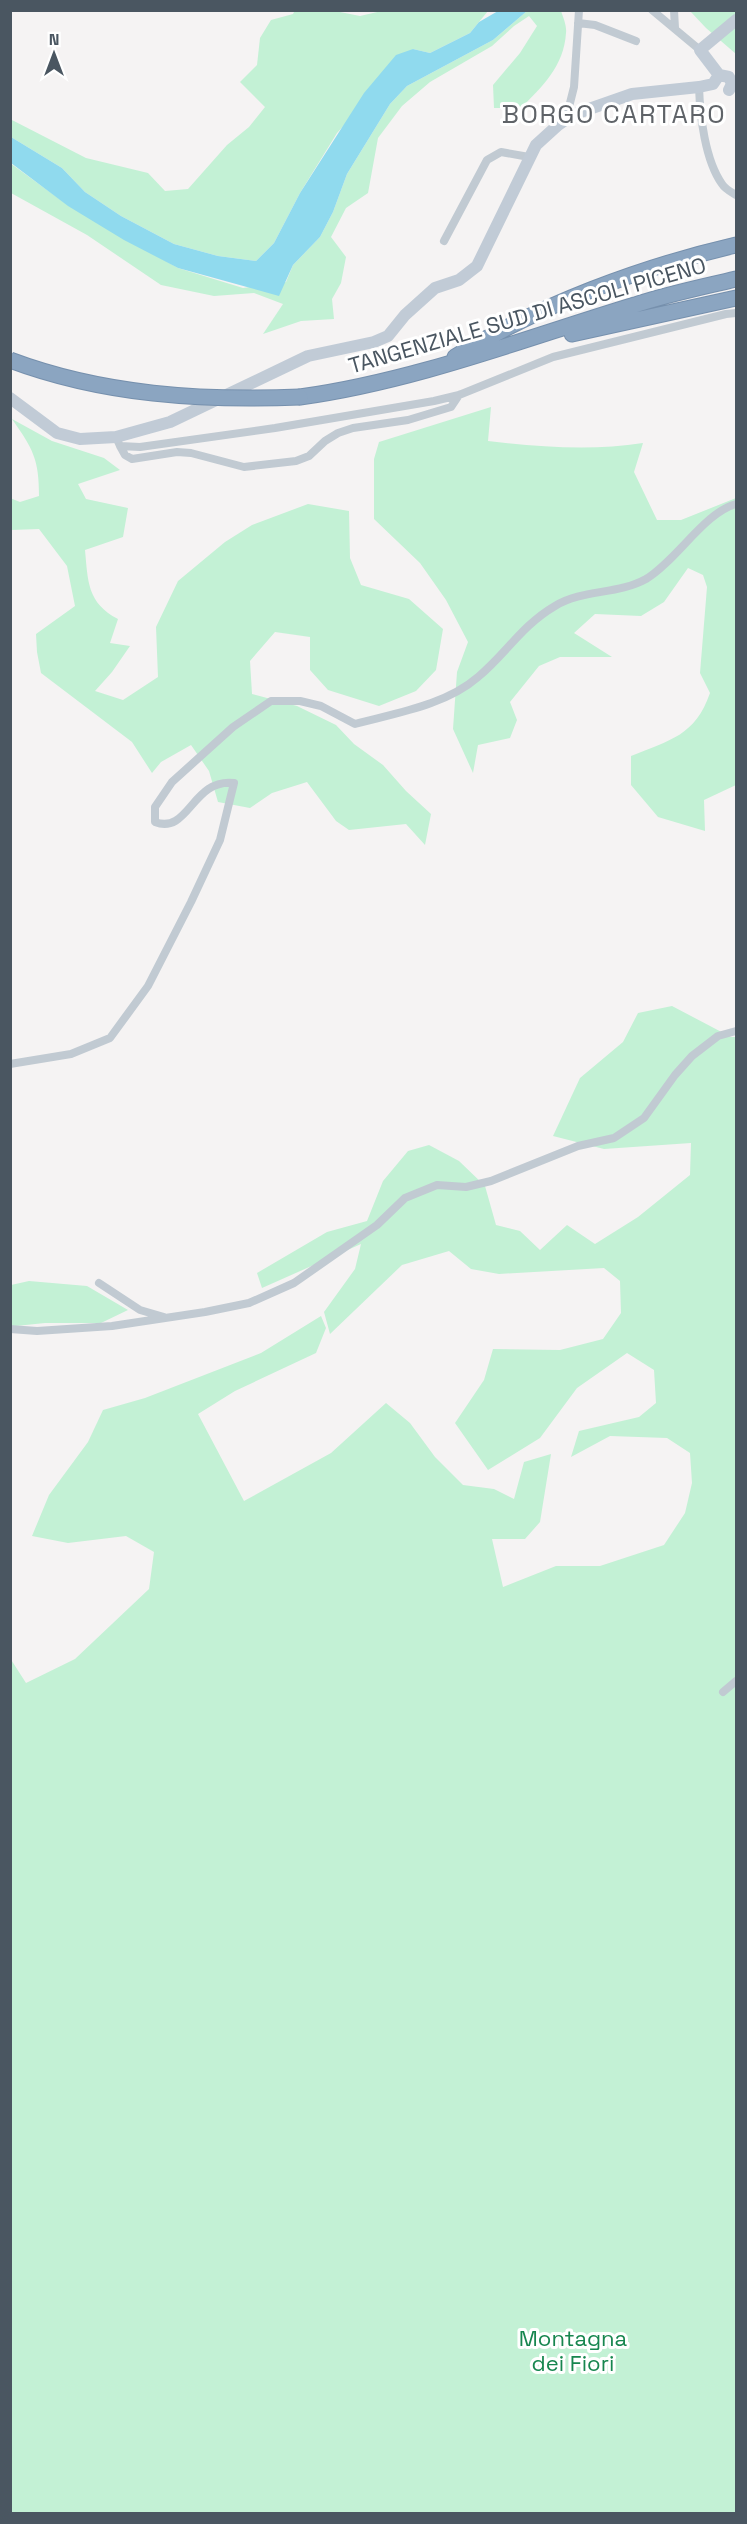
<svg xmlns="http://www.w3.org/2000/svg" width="747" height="2524" font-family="'Space Grotesk',sans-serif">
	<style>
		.green { fill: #c3f1d5 }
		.water { fill: #90daee }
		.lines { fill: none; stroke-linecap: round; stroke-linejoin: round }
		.highway-casing { stroke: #7690ad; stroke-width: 17 }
		.street { stroke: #c1cad2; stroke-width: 8 }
		.secondary { stroke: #c1cbd6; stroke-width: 12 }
		.highway { stroke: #8ba5c1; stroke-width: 15 }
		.highway-bridge-casing { stroke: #7690ad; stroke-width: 17; stroke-linecap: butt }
		.highway-bridge { stroke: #8ba5c1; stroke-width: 15 }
		.labels { text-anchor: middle; stroke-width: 6; stroke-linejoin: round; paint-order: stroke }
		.street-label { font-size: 22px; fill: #4a5661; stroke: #fff }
		.park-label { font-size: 22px; fill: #17864f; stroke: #fff }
		.quarter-label { font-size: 26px; letter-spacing: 1.5px; fill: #5f6368; stroke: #fff }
	</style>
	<rect width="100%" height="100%" fill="#f5f3f3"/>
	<path class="green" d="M 295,10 L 335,11 L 360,16 L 386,10 L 488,11 L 470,33 L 430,53 L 413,49 L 337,133 L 300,193 L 274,243 L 256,261 L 218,256 L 174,244 L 121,216 L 85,192 L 62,168 L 11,137 L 10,119 L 86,158 L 148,173 L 165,191 L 188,189 L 227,145 L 249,127 L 265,107 L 240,82 L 257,65 L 260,38 L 271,20 L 293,14 Z
		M 527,11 L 561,11 C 563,17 567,26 566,33 C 564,66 542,87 521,108 L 494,108 L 493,85 L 520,53 L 537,26 L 529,16 L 514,26 L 492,46 L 430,82 L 402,106 L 378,138 L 368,193 L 346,208 L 331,237 L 346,257 L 341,283 L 332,299 L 334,319 L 301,321 L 263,334 L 283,304 L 254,293 L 214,296 L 161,285 L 87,235 L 11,193 L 10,163 L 69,206 L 178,268 L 243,288 L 286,282 L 293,265 L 320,237 L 333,212 L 347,174 L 390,104 L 407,86 L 493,40 Z
		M 690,11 L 736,11 L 736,54 L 706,28 Z
		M 491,407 L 488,441 C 540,447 592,451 643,443 L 634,472 L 657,520 L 681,520 L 736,498 L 736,785 L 704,800 L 705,831 L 658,817 L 631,785 L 631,756 C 670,740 695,736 710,693 L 700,673 L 707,587 L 703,575 L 688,568 L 664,602 L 641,616 L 595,614 L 574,633 L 612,657 L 560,657 L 539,666 L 510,702 L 517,720 L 510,738 L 478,745 L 473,773 L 453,729 L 457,672 L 468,642 L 446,600 L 420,563 L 374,519 L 374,459 L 379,442 Z
		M 12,419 L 52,441 L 104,458 L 120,470 L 78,484 L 86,499 L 128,508 L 123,537 L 85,550 C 88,581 87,603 118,619 L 110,643 L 130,646 L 112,672 L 95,691 L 123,700 L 158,677 L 156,627 L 178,581 L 225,542 L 252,525 L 308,504 L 349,511 L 350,558 L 361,585 L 409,599 L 443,629 L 436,670 L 416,691 L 379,706 L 328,690 L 310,670 L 310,637 L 275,632 L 250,661 L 252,694 L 297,706 L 336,725 L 354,744 L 383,765 L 406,791 L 431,814 L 425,845 L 406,824 L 349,830 L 336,821 L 307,782 L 272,793 L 250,808 L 218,802 L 209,771 L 191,745 L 161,762 L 152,773 L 132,742 L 41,673 L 37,652 L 36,634 L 75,606 L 67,566 L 39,529 L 11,530 L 10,498 L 20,502 L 39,496 C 39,459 33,449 12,419 Z
		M 672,1006 L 731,1037 L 736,1037 L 736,2513 L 11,2513 L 10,1658 L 26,1683 L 75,1659 L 149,1589 L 154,1552 L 126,1536 L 68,1543 L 32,1536 L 49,1495 L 88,1442 L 103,1410 L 145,1398 L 261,1353 L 321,1316 L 326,1328 L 316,1353 L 235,1391 L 198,1414 L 244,1501 L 331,1453 L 386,1403 L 410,1423 L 435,1457 L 463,1485 L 494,1489 L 514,1499 L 524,1462 L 551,1454 L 540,1522 L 525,1539 L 492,1539 L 503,1587 L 556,1566 L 600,1566 L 664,1545 L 685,1513 L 692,1483 L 690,1453 L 667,1438 L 610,1436 L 571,1457 L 579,1431 L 639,1417 L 656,1403 L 654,1370 L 627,1353 L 577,1388 L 540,1438 L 488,1470 L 455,1423 L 484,1380 L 493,1349 L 560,1350 L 603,1339 L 621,1313 L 620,1281 L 604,1268 L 499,1274 L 471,1269 L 449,1251 L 402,1265 L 330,1334 L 324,1312 L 355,1269 L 361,1244 L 262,1288 L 257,1273 L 327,1232 L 367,1221 L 383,1181 L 408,1151 L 429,1145 L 459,1161 L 485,1186 L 496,1225 L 520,1231 L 540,1250 L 567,1225 L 595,1244 L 638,1217 L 690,1175 L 691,1143 L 604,1149 L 553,1136 L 580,1078 L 623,1042 L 638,1013 Z
		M 29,1281 L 87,1286 L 128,1310 L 101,1323 L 45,1323 L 16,1326 L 11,1335 L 11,1285 Z"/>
	<path class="water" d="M 498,11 L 527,11 L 493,40 L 407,86 L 390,104 L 347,174 L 333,212 L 320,237 L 293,265 L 279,296 L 178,268 L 124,240 L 68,206 L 11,163 L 11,137 L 62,168 L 85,192 L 121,216 L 174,244 L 218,256 L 256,261 L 274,243 L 300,193 L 364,93 L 396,55 L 413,49 L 430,53 L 470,33 L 479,22 Z"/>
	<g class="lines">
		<g class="highway-casing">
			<path id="highway" d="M 572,334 L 736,298
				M 455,357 C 539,305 641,267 736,245
				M 300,397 C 415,381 523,339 635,305 C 668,294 703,287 736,279"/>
		</g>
		<path class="street" d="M 652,10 L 700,50
			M 674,10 L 675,28
			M 578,23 L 595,25 L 636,41
			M 699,87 C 700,116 705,160 722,184 C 725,189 731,192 736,195
			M 566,119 L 574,87 L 579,10
			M 444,241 L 487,160 L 501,152 L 529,157
			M 116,437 L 120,446 L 140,447 L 275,428 L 434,401 L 459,395 L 553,357 L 726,314 L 736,313
			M 120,446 L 125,455 L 132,459 L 177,452 L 191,453 L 244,467 L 296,461 L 309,456 L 325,441 L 338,433 L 353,428 L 408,420 L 451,407 L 459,395
			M 10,1064 L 71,1054 L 110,1038 L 148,986 L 191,902 L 220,840 L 234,783 C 192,778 189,835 155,822 L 155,807 L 172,782 L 233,727 L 271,701 L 300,701 L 321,706 L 355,724 C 396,713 446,705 478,677 C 506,654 521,626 555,606 C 583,589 617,595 646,579 C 676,561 705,512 736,504
			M 99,1283 L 140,1310 L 164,1317
			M 10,1329 L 37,1331 L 112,1326 L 205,1312 L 249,1303 L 294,1283 L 377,1225 L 405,1198 L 437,1185 L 466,1187 L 491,1181 L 578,1146 L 614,1138 L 644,1118 L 675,1075 L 692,1056 L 718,1036 L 736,1031
			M 723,1692 L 736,1681"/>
		<path class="secondary" d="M 729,90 L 732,84 L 729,77 L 719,75 L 700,50 L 736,20
			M 10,398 L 57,433 L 80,439 L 116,437 L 170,422 L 308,356 L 374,342 L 388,336 L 405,315 L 435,288 L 459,280 L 477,266 L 536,145 L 558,125 L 572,115 L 632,94 L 699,87 L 713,84 L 719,75"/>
		<use href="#highway" class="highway"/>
		<g class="highway-bridge-casing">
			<path id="highway-bridge" d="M 10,360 C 103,395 202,401 300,397"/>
		</g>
		<use href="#highway-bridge" class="highway-bridge"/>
	</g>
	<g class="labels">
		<g class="street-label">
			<text transform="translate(527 315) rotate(-16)" y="8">TANGENZIALE SUD DI ASCOLI PICENO</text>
		</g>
		<g class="park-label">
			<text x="573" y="2346">Montagna<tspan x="573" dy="25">dei Fiori</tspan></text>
		</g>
		<g class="quarter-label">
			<text x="614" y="123">BORGO CARTARO</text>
		</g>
	</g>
	<rect width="747" height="2524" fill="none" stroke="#4a5661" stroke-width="24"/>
	<g transform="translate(54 54)" stroke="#ffffff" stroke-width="4.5" paint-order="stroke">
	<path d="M0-4.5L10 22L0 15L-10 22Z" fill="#4a5661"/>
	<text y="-9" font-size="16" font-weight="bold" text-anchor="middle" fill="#4a5661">N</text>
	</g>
</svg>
